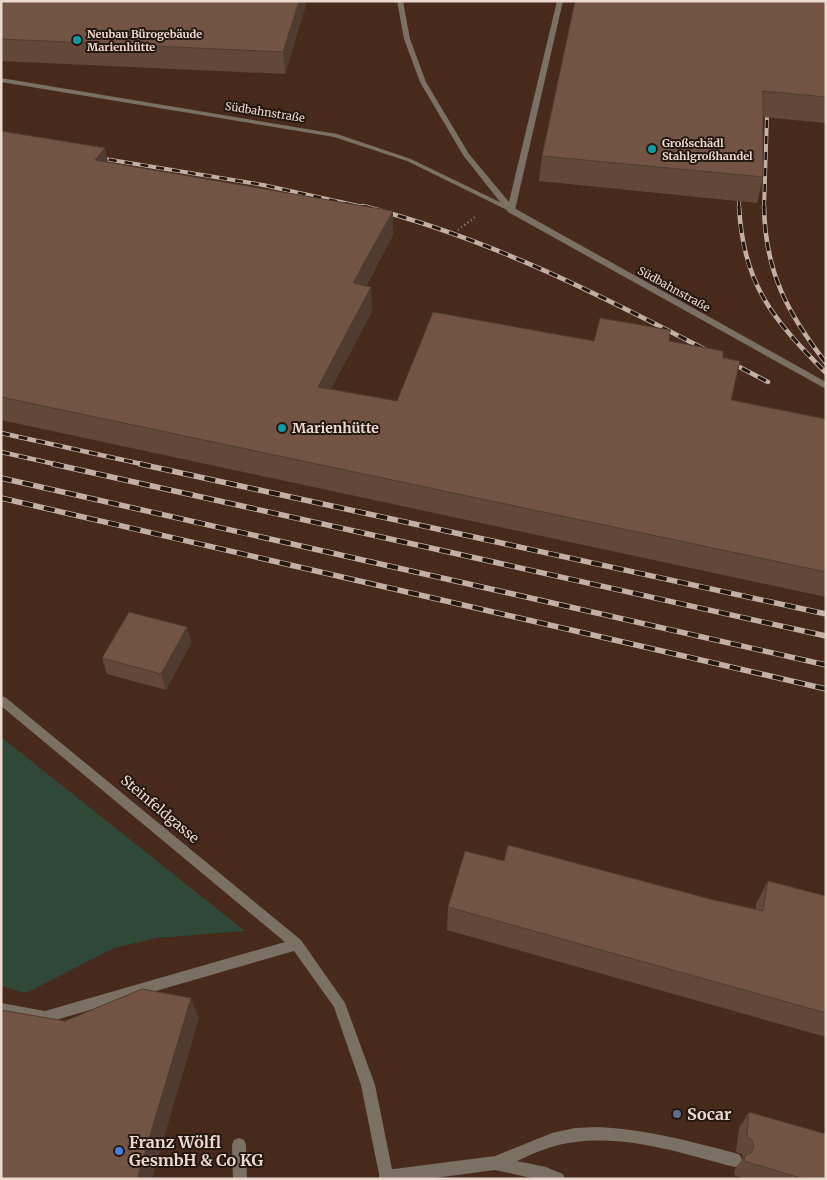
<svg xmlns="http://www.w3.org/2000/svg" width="827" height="1180" font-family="Merriweather,serif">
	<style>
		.green { fill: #2f4837 }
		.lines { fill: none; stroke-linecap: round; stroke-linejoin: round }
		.path { stroke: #967e72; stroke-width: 2.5; stroke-dasharray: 1 3; stroke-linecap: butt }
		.lane { fill: #7a7064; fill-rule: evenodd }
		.street { fill: #7a7064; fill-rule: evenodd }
		.rail-far2-casing { stroke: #c4afa4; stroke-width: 4 }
		.rail-far1-casing { stroke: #c4afa4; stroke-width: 4.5 }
		.rail-casing { stroke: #c4afa4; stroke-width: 5.5 }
		.rail-far2 { stroke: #241710; stroke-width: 2.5; stroke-dasharray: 8; stroke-linecap: butt }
		.rail-far1 { stroke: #241710; stroke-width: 3; stroke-dasharray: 9; stroke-linecap: butt }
		.rail { stroke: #241710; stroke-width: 4; stroke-dasharray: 11; stroke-linecap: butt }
		.wall { fill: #63483a }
		.shaded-wall { fill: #503b30 }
		.building { fill: #735444; stroke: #503b30 }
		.culture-dot { fill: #0f9aa8; stroke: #241710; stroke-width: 2 }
		.service-dot { fill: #5c6f8a; stroke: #241710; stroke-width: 2 }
		.shop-dot { fill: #3f7fe0; stroke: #241710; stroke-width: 2 }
		.labels { text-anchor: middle; stroke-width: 4; stroke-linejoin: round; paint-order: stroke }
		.far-poi-label { font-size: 11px; font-weight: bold; fill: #ebd9cf; stroke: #241710; text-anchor: start }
		.far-street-label { font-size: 11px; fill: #ebd9cf; stroke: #241710 }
		.poi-label { font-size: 14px; font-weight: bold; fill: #ebd9cf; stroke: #241710; text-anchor: start }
		.street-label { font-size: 14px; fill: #ebd9cf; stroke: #241710 }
		.near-poi-label { font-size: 16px; font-weight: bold; fill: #ebd9cf; stroke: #241710; text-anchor: start }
	</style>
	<rect width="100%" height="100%" fill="#472a1b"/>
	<path class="green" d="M 1,737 L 245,931 L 157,938 L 114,948 L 26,993 L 1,986 Z"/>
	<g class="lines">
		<path class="path" d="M 458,230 L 475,217"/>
		<path class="lane" d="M 557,1 L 563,1 L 515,210 L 511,212 L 407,161 L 334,137 L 1,82 L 1,78 L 337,134 L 411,159 L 508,206 Z
			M 598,1127 C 645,1129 689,1141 735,1153 L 740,1155 L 742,1160 L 740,1165 L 735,1167 C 683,1154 630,1135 576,1142 C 555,1144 536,1152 517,1161 L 546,1167 L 563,1174 L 565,1179 L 536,1179 L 495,1170 L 427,1179 L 380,1179 L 379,1177 L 381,1172 L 386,1170 L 495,1156 L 552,1133 L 575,1128 Z
			M 239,1138 L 244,1140 L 246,1145 L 247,1179 L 233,1179 L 232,1145 L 234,1140 Z"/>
		<path class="street" d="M 397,1 L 403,1 L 410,39 L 426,82 L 469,154 L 514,208 L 826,382 L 826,389 L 508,212 L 463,155 L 420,82 L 404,39 Z
			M 1,696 L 5,697 L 301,940 L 345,1003 L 375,1085 L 394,1179 L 380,1179 L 361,1085 L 334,1007 L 294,951 L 45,1023 L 1,1015 L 1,1003 L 45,1011 L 285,942 L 1,706 Z"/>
		<g class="rail-far2-casing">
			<path id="rail-far2" d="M 93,157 L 263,185 L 368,208
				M 739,201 L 739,208
				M 764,208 L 767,117"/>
		</g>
		<g class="rail-far1-casing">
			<path id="rail-far1" d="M 363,206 C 488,238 596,293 710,352
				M 739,206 C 743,285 773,319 826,373
				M 764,206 C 765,271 787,313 826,363
				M 726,360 L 768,382
				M 1,433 L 146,465
				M 1,452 L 59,465"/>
		</g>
		<g class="rail-casing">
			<path id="rail" d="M 53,464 L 826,636
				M 140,464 L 826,614
				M 1,478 L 826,665
				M 1,498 L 826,689"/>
		</g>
		<use href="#rail-far2" class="rail-far2"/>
		<use href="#rail-far1" class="rail-far1"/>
		<use href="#rail" class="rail"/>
	</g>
	<path class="wall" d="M 1,1 L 307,1 L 285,74 L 1,61 Z
		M 826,1 L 826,123 L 763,117 L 763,177 L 757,203 L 539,181 L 542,156 Z
		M 1,131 L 105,148 L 108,162 L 393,235 L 366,286 L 372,311 L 331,389 L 397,401 L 594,341 L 669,341 L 723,358 L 731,400 L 826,419 L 826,597 L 1,420 Z
		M 187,627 L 191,643 L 166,690 L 107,674 L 102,658 Z
		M 504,861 L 710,899 L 756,909 L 756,904 L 768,881 L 826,896 L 826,1037 L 447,930 L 448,907 Z
		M 749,1112 L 826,1179 L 746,1179 L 734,1175 L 735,1169 L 743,1158 L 742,1154 L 736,1152 L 739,1128 Z"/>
	<path class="shaded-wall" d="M 299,1 L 307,1 L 285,74 L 283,52 Z
		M 105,148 L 110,171 L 95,160 Z
		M 393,211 L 393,235 L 354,307 L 353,283 Z
		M 371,287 L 372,311 L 319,411 L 318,387 Z
		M 187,627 L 191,643 L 166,690 L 161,674 Z
		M 191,998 L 199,1018 L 152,1179 L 137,1179 Z"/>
	<path class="building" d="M 1,1 L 299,1 L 283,52 L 1,39 Z
		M 575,1 L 826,1 L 826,97 L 763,91 L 763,177 L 542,156 Z
		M 1,131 L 105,148 L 95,160 L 393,211 L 353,283 L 371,287 L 318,387 L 397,401 L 433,312 L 594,341 L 600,318 L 670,330 L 669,341 L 723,351 L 723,358 L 740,361 L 731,400 L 826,419 L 826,572 L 1,397 Z
		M 129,612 L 187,627 L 161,674 L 102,658 Z
		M 508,845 L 710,899 L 763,911 L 768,881 L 826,896 L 826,1013 L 448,907 L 465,851 L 504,861 Z
		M 142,989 L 191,998 L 137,1179 L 1,1179 L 1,1010 L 65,1021 Z
		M 749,1112 L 826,1134 L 826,1179 L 804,1179 L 744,1161 L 745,1155 L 751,1153 L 754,1146 L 752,1140 L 747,1137 Z"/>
	<g class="culture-dot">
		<circle cx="77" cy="40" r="5"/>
		<circle cx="652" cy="149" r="5"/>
		<circle cx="282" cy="428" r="5"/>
	</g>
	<circle class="service-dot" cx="677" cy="1114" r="5"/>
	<circle class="shop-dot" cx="119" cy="1151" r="5"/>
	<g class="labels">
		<g class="far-poi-label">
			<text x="87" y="38">Neubau Bürogebäude<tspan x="87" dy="13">Marienhütte</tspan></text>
			<text x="662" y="147">Großschädl<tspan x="662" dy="13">Stahlgroßhandel</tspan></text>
		</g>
		<g class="far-street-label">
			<text transform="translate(265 112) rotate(9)" y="4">Südbahnstraße</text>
			<text transform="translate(674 289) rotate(29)" y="4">Südbahnstraße</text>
		</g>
		<g class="poi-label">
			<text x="292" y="433">Marienhütte</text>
		</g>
		<g class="street-label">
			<text transform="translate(160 809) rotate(40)" y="5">Steinfeldgasse</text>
		</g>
		<g class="near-poi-label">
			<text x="687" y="1120">Socar</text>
			<text x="129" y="1148">Franz Wölfl<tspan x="129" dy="18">GesmbH &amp; Co KG</tspan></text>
		</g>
	</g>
	<rect width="827" height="1180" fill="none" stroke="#ebd9cf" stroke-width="5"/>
</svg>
